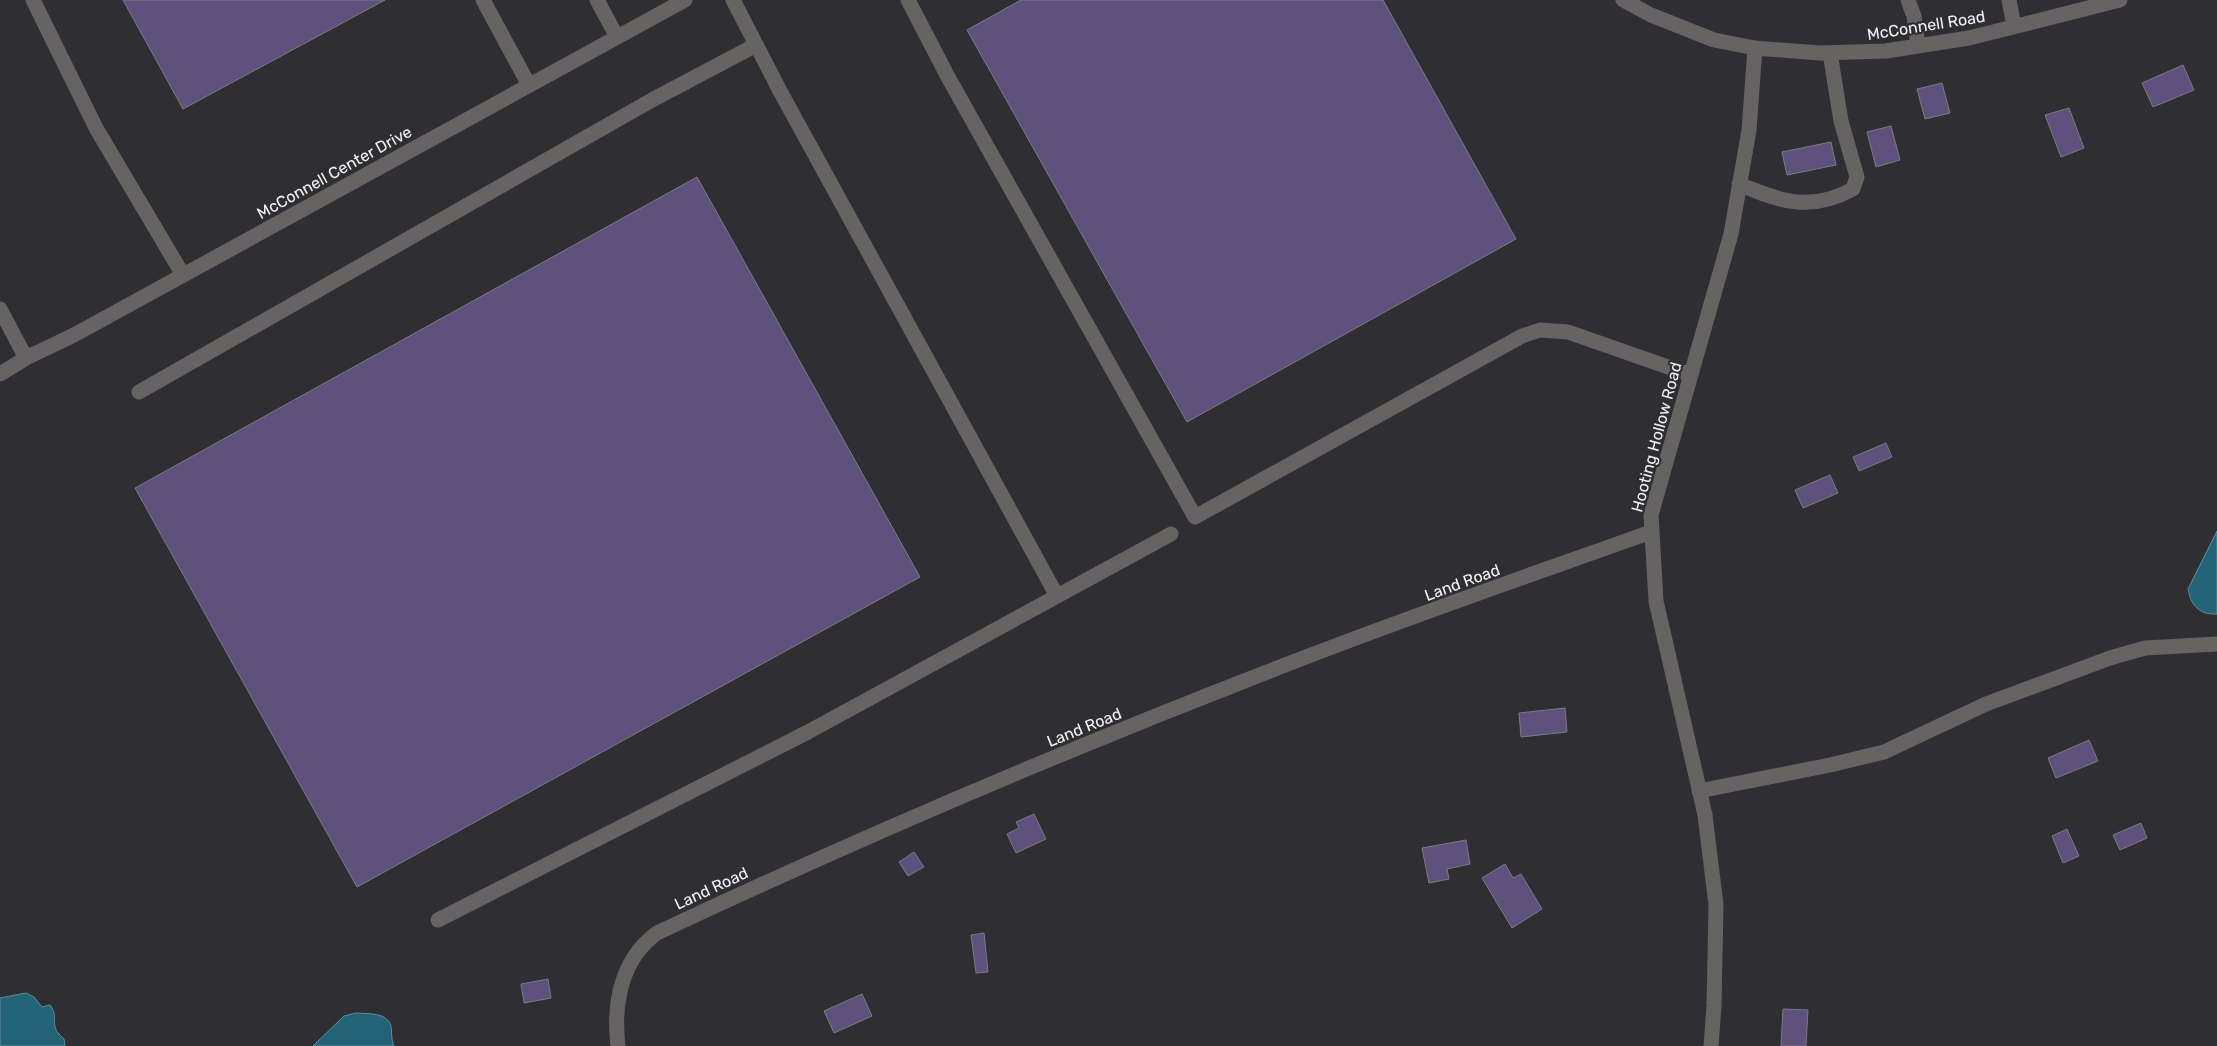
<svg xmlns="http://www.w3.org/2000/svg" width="2217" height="1046" font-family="Rubik,sans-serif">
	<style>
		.water { fill: #226378; stroke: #618e9e }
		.building { fill: #5e517d; stroke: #7c7b80 }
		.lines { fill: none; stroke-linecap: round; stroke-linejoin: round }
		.minor { stroke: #666363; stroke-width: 15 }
		.labels { text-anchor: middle; stroke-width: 4.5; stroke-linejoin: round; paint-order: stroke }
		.street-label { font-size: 16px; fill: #f4f3f6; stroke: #2f2e32 }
	</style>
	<rect width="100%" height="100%" fill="#2f2e32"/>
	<path class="water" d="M 2217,531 L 2217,614 C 2199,615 2191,605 2188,589 Z
		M 26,993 L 34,997 L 42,1007 L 50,1005 C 60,1017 47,1025 64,1039 L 65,1046 L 0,1046 L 0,998 Z
		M 356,1013 C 368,1014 387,1012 391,1026 C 392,1033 391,1039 394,1046 L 313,1046 L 344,1016 Z"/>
	<path class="building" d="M 123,0 L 385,0 L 183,109 Z
		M 1021,0 L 1383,0 L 1516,239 L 1187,422 L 967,30 Z
		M 2183,65 L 2194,90 L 2153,107 L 2142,83 Z
		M 1942,83 L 1950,113 L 1925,119 L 1917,89 Z
		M 2069,108 L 2084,148 L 2061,157 L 2045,115 Z
		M 1891,126 L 1900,160 L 1876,167 L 1867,132 Z
		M 1831,142 L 1836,165 L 1787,175 L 1782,152 Z
		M 697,177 L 920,577 L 357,887 L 135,488 Z
		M 1886,443 L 1892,457 L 1859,471 L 1853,457 Z
		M 1830,475 L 1838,493 L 1803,508 L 1795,490 Z
		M 1565,708 L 1567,732 L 1521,737 L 1519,713 Z
		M 2089,740 L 2098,761 L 2056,778 L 2048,758 Z
		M 1034,814 L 1046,839 L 1016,853 L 1007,834 L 1019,828 L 1016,822 Z
		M 2141,823 L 2147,838 L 2120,850 L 2113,835 Z
		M 2067,829 L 2079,856 L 2063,863 L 2052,836 Z
		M 1466,840 L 1470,864 L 1447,869 L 1449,879 L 1429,883 L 1422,848 Z
		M 914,852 L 924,867 L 908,876 L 899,862 Z
		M 1505,864 L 1513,878 L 1521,874 L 1542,909 L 1512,928 L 1482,878 Z
		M 984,933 L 988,972 L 976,973 L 971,935 Z
		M 548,979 L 551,998 L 524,1003 L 521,984 Z
		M 862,994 L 872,1016 L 834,1033 L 824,1011 Z
		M 1783,1009 L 1808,1010 L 1806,1046 L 1781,1046 Z"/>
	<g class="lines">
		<path class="minor" d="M 33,0 L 96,128 L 183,275
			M 483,0 L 529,85
			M 597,0 L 617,37
			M 733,0 L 780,91 L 1057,596
			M 908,0 L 948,77 L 1195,517 L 1522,336 L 1540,330 L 1568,332 L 1691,375
			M 1623,0 L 1651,15 L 1714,40 L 1755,48 L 1820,53 L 1886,51 L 1969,38 L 2120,0
			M 1908,0 L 1914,16 L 1918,46
			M 2009,0 L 2014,27
			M 1739,184 C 1781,202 1811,212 1853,189 L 1857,177 L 1841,121 L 1830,53
			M 0,309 L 26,358
			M 0,374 L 26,358 L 74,335 L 685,0
			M 139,392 L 652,100 L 756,45
			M 1699,791 L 1830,765 L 1884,752 L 1986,704 L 2110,658 L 2145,648 L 2217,644
			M 438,920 L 808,732 L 1171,534
			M 618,1046 C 613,1004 621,959 657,933 C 870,833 1087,741 1306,657 C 1420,613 1536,573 1651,532
			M 1711,1046 L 1714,1006 L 1716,905 L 1705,815 L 1656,601 L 1651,515 L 1731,234 L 1749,130 L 1755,48"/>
	</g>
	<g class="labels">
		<g class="street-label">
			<text transform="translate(1926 25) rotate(-9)" y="6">McConnell Road</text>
			<text transform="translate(334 172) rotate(-29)" y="6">McConnell Center Drive</text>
			<text transform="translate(1656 437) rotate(-75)" y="6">Hooting Hollow Road</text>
			<text transform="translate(1462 582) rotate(-20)" y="6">Land Road</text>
			<text transform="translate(1084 727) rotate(-22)" y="6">Land Road</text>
			<text transform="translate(711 888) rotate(-25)" y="6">Land Road</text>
		</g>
	</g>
</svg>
